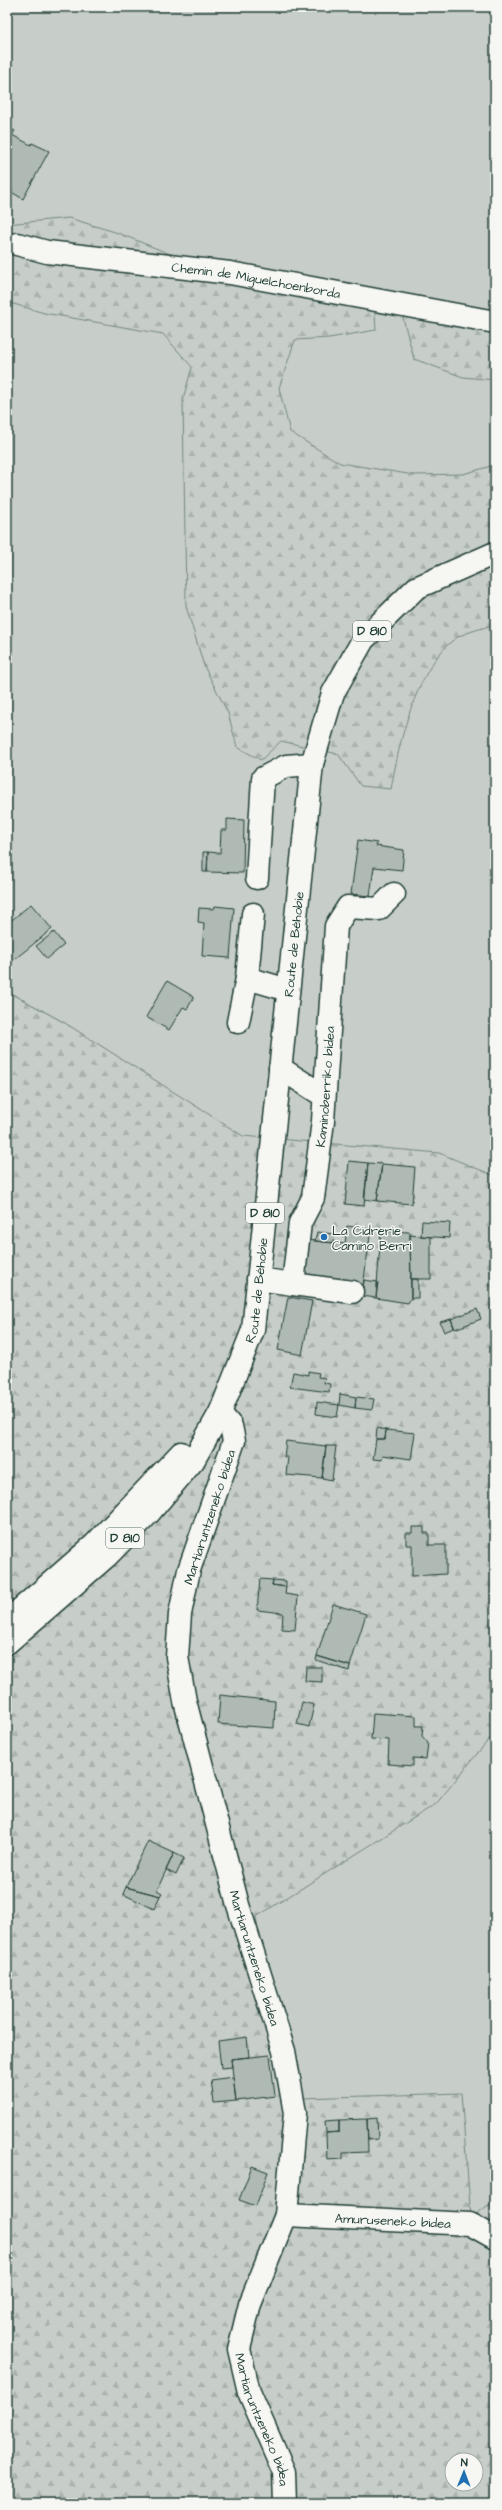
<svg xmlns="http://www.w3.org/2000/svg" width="502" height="2510" font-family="'Architects Daughter',sans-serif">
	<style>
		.grass { fill: #c7cec9; stroke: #73867e }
		.forest { fill: url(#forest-firs); stroke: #73867e; fill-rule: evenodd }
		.building { fill: #b0bab5; stroke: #1f3d34 }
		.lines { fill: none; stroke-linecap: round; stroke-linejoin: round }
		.minor-casing { stroke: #1f3d34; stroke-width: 25 }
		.major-casing { stroke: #1f3d34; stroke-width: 25 }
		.minor { stroke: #f6f6f2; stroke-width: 22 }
		.major { stroke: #f6f6f2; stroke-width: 22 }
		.poi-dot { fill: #1f6fb2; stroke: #f6f6f2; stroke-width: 1.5 }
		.labels { text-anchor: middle; stroke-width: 3; stroke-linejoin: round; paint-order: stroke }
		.shield { fill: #f6f6f2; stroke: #60746d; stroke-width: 1 }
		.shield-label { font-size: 12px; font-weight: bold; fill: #1f3d34 }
		.street-label { font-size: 13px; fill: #1f3d34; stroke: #f6f6f2 }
		.poi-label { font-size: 13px; fill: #1f3d34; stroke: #f6f6f2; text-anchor: start }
	</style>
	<defs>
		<pattern id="forest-firs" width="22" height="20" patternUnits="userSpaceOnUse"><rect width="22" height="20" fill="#c7cec9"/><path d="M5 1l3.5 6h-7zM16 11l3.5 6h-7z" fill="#aab2ad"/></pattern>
	</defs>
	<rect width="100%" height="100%" fill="#e9ebe7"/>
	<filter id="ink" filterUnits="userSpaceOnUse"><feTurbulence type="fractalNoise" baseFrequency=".025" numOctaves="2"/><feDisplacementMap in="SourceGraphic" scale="8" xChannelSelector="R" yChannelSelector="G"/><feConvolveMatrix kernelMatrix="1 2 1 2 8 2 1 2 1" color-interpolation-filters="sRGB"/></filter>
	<g filter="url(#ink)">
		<path class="grass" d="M 7,7 L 495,7 L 495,2256 L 182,2198 L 7,1594 L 65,1023 L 7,991 Z"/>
		<path class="forest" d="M 69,218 L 118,233 L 185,260 L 374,301 L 376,330 L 329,338 L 295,340 L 279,388 L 290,432 L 340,463 L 414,475 L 463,474 L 495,465 L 495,624 C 483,629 462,632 452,641 C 415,672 399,743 391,789 L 361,786 L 338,754 L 281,741 L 261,760 L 237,747 L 228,713 L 204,666 L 186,606 L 183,399 L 192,367 L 163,334 L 44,313 L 7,302 L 7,224 Z
			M 429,310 L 495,322 L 495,380 L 463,377 L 414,359 L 403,318 Z
			M 7,991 L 65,1023 L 243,1136 L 439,1153 L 495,1176 L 495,1732 L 436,1804 L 256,1917 L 262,1957 L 303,2098 L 461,2093 L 471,2218 L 495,2200 L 495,2503 L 7,2503 ZM 452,2460 L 476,2460 L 476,2484 L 452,2484 Z"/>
		<path class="building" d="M 7,127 L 15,131 L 12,135 L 31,145 L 32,143 L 49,151 L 23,199 L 8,190 L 10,187 L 7,185 Z
			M 227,819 L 244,820 L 243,873 L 207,872 L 208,852 L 220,853 L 221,830 L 227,830 Z
			M 358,840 L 377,843 L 376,846 L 404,850 L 402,870 L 374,867 L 370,896 L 351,894 Z
			M 203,852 L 208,852 L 207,872 L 203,872 Z
			M 31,904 L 52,929 L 10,963 L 7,959 L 7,924 Z
			M 215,906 L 234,908 L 230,958 L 202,956 L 204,923 L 198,922 L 199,908 L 214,909 Z
			M 54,932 L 64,945 L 47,959 L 36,946 Z
			M 167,981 L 194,997 L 187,1009 L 183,1007 L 169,1030 L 146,1017 Z
			M 349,1161 L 368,1163 L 364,1206 L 345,1204 Z
			M 368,1163 L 382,1164 L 377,1201 L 364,1199 Z
			M 382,1164 L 415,1167 L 412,1204 L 377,1201 Z
			M 422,1221 L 450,1223 L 449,1238 L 421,1236 Z
			M 347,1226 L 371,1229 L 363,1287 L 300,1280 L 306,1240 L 345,1244 Z
			M 381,1231 L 410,1232 L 411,1298 L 408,1303 L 376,1298 Z
			M 317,1232 L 334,1234 L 333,1243 L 315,1241 Z
			M 410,1235 L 431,1237 L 431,1279 L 411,1279 Z
			M 411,1279 L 418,1279 L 418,1298 L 411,1298 Z
			M 364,1280 L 378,1282 L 376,1298 L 362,1296 Z
			M 288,1297 L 312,1301 L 302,1355 L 278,1350 Z
			M 477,1309 L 481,1319 L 455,1329 L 451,1319 Z
			M 451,1319 L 454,1328 L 444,1332 L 440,1322 Z
			M 308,1371 L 319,1373 L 318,1377 L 325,1378 L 324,1383 L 330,1384 L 329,1392 L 290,1387 L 293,1372 L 308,1375 Z
			M 340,1394 L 356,1397 L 355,1408 L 339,1405 Z
			M 356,1397 L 374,1399 L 372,1410 L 355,1408 Z
			M 317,1402 L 339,1405 L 337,1417 L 316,1414 Z
			M 377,1428 L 386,1430 L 385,1439 L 376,1439 Z
			M 386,1430 L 415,1433 L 411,1459 L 383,1455 L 382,1460 L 373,1459 L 376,1439 L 385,1439 Z
			M 286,1441 L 326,1446 L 322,1478 L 286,1475 L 288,1457 L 284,1457 Z
			M 326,1446 L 336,1446 L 332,1480 L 322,1478 Z
			M 412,1527 L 424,1527 L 424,1533 L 429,1533 L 429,1545 L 446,1545 L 446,1574 L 412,1576 L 412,1545 L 406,1545 L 406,1533 L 412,1533 Z
			M 260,1579 L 273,1580 L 272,1585 L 286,1587 L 285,1594 L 298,1596 L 295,1630 L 282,1629 L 283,1613 L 257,1610 Z
			M 273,1580 L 286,1581 L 286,1587 L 272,1585 Z
			M 333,1604 L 366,1614 L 350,1666 L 317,1656 Z
			M 317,1656 L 350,1666 L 349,1671 L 316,1660 Z
			M 306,1667 L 322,1667 L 322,1682 L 305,1681 Z
			M 220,1695 L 275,1701 L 274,1728 L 218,1724 Z
			M 302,1702 L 314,1705 L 309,1727 L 297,1724 Z
			M 373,1713 L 416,1716 L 416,1726 L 423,1726 L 422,1736 L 428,1743 L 426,1759 L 413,1758 L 413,1766 L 388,1764 L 389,1740 L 371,1739 Z
			M 148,1841 L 174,1853 L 157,1890 L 162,1893 L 160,1896 L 126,1887 Z
			M 174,1853 L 184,1858 L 176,1875 L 166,1870 Z
			M 126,1887 L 160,1896 L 154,1909 L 123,1894 Z
			M 247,2037 L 249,2057 L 231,2059 L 232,2067 L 221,2068 L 218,2041 Z
			M 270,2055 L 275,2096 L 236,2101 L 231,2059 Z
			M 233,2077 L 236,2101 L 214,2103 L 211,2080 Z
			M 377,2118 L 378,2139 L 368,2140 L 367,2119 Z
			M 367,2119 L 368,2152 L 343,2153 L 343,2159 L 327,2160 L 326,2133 L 339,2132 L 339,2120 Z
			M 339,2120 L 339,2132 L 326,2133 L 325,2121 Z
			M 252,2166 L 268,2172 L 256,2206 L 239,2200 Z"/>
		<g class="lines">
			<g class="minor-casing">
				<g id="minor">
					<path id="s1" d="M 17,244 L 47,252 L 230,273 L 495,322"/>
					<path d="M 257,878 L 263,778 L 286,766 L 312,764"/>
					<path d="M 247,978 L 288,990"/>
					<path d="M 238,1022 L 247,978 L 253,914"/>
					<path d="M 280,1068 L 324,1096"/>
					<path id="s2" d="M 258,1279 L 293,1284 L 300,1223 L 313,1198 L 323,1121 L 336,926 L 348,907 L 379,909 L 394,894"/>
					<path d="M 293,1284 L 352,1292"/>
					<path id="s3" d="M 220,1413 L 231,1426 L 234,1441 L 189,1570 L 180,1614 L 177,1657 L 185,1701 L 238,1905 L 284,2051 L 295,2113 L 286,2215 L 250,2304 L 239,2349 L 249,2392 L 284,2472 L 285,2503"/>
					<path id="s4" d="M 286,2215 L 470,2224 L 495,2238"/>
				</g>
			</g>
			<g class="major-casing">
				<g id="major">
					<path d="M 7,1621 L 94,1545 L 181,1453"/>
					<path id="s5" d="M 7,1643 L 107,1556 L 150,1512 L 193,1461 L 220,1413 L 253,1330 L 312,764 L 333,693 L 363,640 L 416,588 L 495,553"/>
				</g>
			</g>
			<use href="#minor" class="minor"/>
			<use href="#major" class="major"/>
		</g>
	</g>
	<circle class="poi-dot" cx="324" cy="1237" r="4"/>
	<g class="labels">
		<g class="shield">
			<rect x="353" y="621" width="38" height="20" rx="3"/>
			<rect x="246" y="1203" width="38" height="20" rx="3"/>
			<rect x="106" y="1528" width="38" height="20" rx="3"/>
		</g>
		<g class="shield-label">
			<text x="372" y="635">D 810</text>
			<text x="265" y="1217">D 810</text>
			<text x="125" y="1542">D 810</text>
		</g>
		<g class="street-label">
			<text dy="5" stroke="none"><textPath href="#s1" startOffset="242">Chemin de Miguelchoenborda</textPath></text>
			<text dy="5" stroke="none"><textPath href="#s5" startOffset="793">Route de Béhobie</textPath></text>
			<text dy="5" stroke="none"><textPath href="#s2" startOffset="237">Kaminoberriko bidea</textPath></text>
			<text dy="5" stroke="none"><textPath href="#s5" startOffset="445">Route de Béhobie</textPath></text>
			<text transform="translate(209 1517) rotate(-72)" y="5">Martiaruntzeneko bidea</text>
			<text dy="5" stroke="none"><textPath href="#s3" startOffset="568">Martiaruntzeneko bidea</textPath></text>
			<text dy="5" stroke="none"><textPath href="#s4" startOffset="107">Amuruseneko bidea</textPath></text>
			<text dy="5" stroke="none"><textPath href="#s3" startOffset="1048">Martiaruntzeneko bidea</textPath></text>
		</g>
		<g class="poi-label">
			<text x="332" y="1235">La Cidrerie<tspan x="332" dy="15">Camino Berri</tspan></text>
		</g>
	</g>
	<rect width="502" height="2510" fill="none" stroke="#f6f6f2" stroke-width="24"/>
	<rect x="12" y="12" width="478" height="2486" fill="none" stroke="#1f3d34" stroke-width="1.5" filter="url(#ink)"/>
	<g transform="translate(464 2472) rotate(1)"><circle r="19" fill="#f6f6f2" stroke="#a0aca6"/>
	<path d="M0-3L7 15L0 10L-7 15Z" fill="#1f6fb2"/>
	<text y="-6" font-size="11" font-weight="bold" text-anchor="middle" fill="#1f3d34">N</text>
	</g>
</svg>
